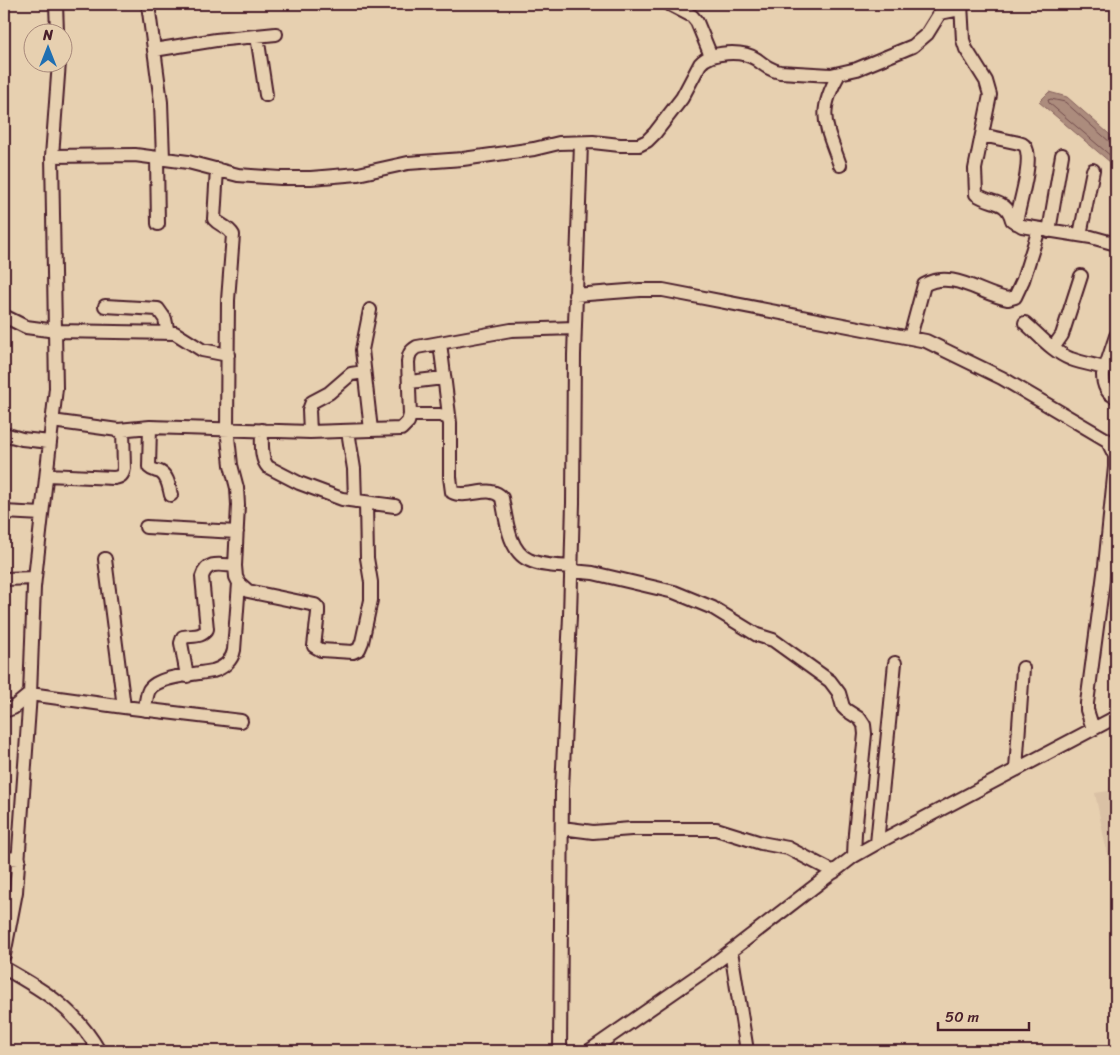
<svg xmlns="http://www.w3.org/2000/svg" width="1120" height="1055" font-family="Sriracha,sans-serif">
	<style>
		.built { fill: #dac1a5 }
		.water { fill: #ac8c7d; stroke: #85605c }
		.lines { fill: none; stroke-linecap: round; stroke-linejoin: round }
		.shore { stroke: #714b4c; stroke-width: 1 }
		.minor-casing { stroke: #4a1f2b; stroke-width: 16 }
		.minor { stroke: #e7d0b0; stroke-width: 12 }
	</style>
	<rect width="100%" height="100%" fill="#e7d0b0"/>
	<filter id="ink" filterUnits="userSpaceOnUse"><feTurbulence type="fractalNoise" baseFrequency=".02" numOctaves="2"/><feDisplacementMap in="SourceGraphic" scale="10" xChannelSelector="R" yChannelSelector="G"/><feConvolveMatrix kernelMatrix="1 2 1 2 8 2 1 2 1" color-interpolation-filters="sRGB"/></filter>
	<g filter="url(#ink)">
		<path class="built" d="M 1116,790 L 1116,898 L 1095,793 Z"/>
		<path class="water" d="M 1049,92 L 1067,97 L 1116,140 L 1116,164 L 1110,162 L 1039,102 Z"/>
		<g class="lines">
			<path class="shore" d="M 1116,144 L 1111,143 L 1065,102 L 1051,99 L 1048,100 L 1049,103 L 1112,157 L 1116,159"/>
			<g class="minor-casing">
				<path id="minor" d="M 56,4 L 57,32
					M 148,4 L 161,102 L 163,158
					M 669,4 L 692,16 L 697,22 L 711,56
					M 961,4 L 963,40 L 966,49 L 986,81 L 990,95 L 975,169 L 976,194 C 992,205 1007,199 1012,220 L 1022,226 L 1091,237 L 1116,244
					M 257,36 L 266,95
					M 154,50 L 216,40 L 276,34
					M 839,74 C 816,114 826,125 840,165
					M 982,135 L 1019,143 C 1024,144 1026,146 1027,151 C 1031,169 1019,204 1016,223
					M 52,156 L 135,155 L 188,162 L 238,175 L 281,178 L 311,178 L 358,174 L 408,163 L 463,159 L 534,149 L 559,143 L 593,142 L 620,145 L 639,145 L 647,141 L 655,133 L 682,98 L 700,64 C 711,51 742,50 756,59 C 764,65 770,70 780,72 L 831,75 L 857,69 L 913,46 L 927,34 L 940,13 L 955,10 L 965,4
					M 157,158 L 158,224
					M 217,169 L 214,219 C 220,226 228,226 233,235 L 228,300 L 227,428 L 231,465 L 237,488 L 238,505 L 235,566 L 236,577 L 239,583 L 248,591 L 315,605 L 318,608 L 318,613 L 314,646 L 321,650 L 353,652 L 359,649 L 362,642 L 371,600 L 371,582 L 367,558 L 366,503
					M 1049,231 L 1062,155
					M 1080,235 L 1093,170
					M 575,295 L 640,290 L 663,290 L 926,341 L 1002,378 L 1107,440 L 1115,456 L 1115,467 L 1105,566 L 1087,703 L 1087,710 L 1093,729
					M 105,306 L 158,309 L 165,319 L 168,333
					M 370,310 L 362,350 L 371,430
					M 4,316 L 26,327 L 56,331 L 175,333 L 202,350 L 228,355
					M 1025,323 C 1039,335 1053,352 1071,359 C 1082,363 1094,365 1105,368
					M 1116,336 L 1103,375 C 1103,385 1107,394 1116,397
					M 910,337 L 924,285 C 952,269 980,294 1008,299 L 1015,297 L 1023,280 L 1039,229
					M 440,343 L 450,423
					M 1053,348 L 1062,335 L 1081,276
					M 410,382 L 443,378
					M 410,415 L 440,415 L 448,418 L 450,423 L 450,477 L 452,492 C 467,500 491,483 502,498 C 506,517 508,551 529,560 C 541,566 558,566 572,567
					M 52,421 L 118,430 L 150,427 L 310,432 L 401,429 L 408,422 L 410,415 L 408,362 C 409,354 410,351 417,347 L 511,330 L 575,328
					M 150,427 L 149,467 C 153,471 155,470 160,472 C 168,476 169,487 171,495
					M 262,430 C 262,441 260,459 268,467 L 299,483 L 342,499 L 395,506
					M 348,431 L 354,469 L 355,501
					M 310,432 L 309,410 L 312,402 L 329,393 L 351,374 L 364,372
					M 4,434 L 22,439 L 50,442
					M 47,475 L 114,478 C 121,477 123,475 124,468 L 123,430
					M 4,512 L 42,514
					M 146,527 L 237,532
					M 105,559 L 124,707
					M 572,571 L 593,573 L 674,592 L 713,608 L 757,635 L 773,640 L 830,681 L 839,693 L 843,707 L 846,710 L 860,719 L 864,725 L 865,734 L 855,833 L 854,856
					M 4,579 L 35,578
					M 187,676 L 181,643 L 183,637 C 193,635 201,638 207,629 L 202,577 C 207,560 221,565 235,566
					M 145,710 C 146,703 146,696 149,690 C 157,676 197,674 213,671 C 223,668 232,661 234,650 L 239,583
					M 4,711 L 13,708 L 30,694 L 124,707 L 241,721
					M 1016,769 L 1023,668
					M 562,828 L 593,832 L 631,829 L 716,829 L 761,843 L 788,848 L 834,872
					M 877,843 L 895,663
					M 4,858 L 19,859
					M 731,951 L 747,1051
					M 4,955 L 16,892 L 30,694 L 34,587 L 56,388 L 52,156 L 59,62
					M 4,968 C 45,991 75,1009 99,1051
					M 560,1051 L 562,789 L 570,616 L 573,503 L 574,355 L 581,143
					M 589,1051 L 710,967 L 854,856 L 877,843 L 1116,717"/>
			</g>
			<use href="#minor" class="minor"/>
		</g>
	</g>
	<rect width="1120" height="1055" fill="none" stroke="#e7d0b0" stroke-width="20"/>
	<rect x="10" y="10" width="1100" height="1035" fill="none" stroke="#4a1f2b" stroke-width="2" filter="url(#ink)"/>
	<g transform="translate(48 48)"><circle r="24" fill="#e7d0b0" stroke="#a8897b"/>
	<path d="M0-4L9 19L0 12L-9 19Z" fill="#1f6fb2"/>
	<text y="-8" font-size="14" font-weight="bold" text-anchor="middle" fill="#4a1f2b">N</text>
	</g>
	<path d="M938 1022v8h91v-8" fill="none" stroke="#4a1f2b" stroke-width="2.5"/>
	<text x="945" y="1022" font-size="15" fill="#4a1f2b" stroke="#e7d0b0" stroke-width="4" paint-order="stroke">50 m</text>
</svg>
